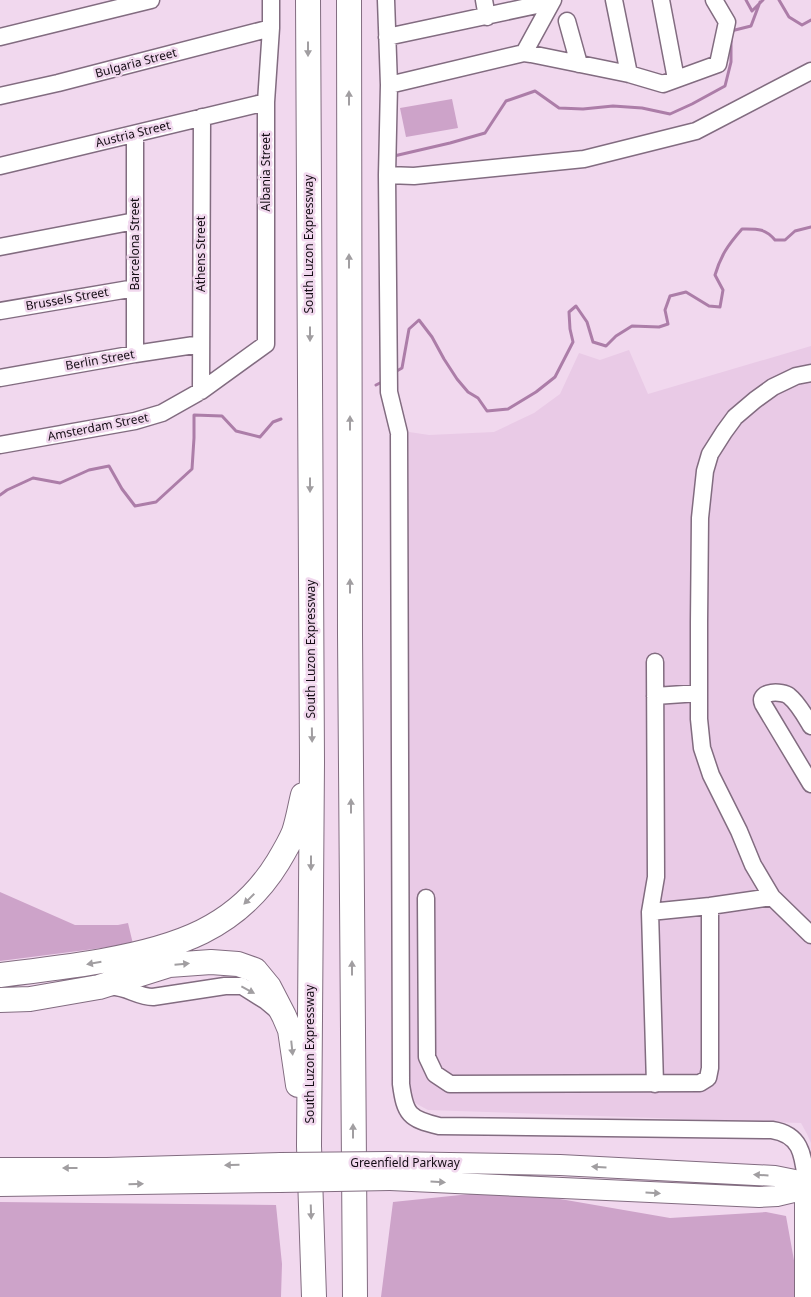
<svg xmlns="http://www.w3.org/2000/svg" width="811" height="1297" font-family="'Noto Sans',sans-serif">
	<style>
		.built { fill: #e9cae6 }
		.green { fill: #cda3c9 }
		.lines { fill: none; stroke-linecap: round; stroke-linejoin: round }
		.stream { stroke: #ac7da8; stroke-width: 3 }
		.minor-casing { stroke: #826c80; stroke-width: 19 }
		.major-casing { stroke: #826c80; stroke-width: 22 }
		.highway-casing { stroke: #826c80; stroke-width: 26 }
		.minor { stroke: #fff; stroke-width: 16 }
		.major { stroke: #fff; stroke-width: 20 }
		.highway { stroke: #fff; stroke-width: 24 }
		.major-bridge-casing { stroke: #826c80; stroke-width: 22; stroke-linecap: butt }
		.major-bridge { stroke: #fff; stroke-width: 20 }
		.oneway { fill: #a19ea1 }
		.labels { text-anchor: middle; stroke-width: 5; stroke-linejoin: round; paint-order: stroke }
		.street-label { font-size: 12px; fill: #150d15; stroke: #f1d8ee }
	</style>
	<rect width="100%" height="100%" fill="#f1d8ee"/>
	<path class="built" d="M 811,346 L 811,1143 L 807,1134 L 801,1123 L 428,1110 L 415,1103 L 409,1096 L 409,432 L 429,435 L 494,432 L 534,413 L 560,394 L 579,353 L 600,360 L 629,350 L 648,394 Z"/>
	<path class="green" d="M 452,99 L 458,128 L 406,137 L 400,108 Z
		M 0,892 L 75,925 L 118,925 L 128,923 L 133,944 L 0,961 Z
		M 480,1193 L 537,1195 L 670,1218 L 766,1212 L 786,1216 L 797,1277 L 794,1297 L 381,1297 L 393,1202 Z
		M 0,1202 L 276,1205 L 282,1264 L 281,1297 L 0,1297 Z"/>
	<g class="lines">
		<path class="stream" d="M 746,0 L 752,11 L 763,0
			M 779,0 L 789,17 L 802,25 L 811,20
			M 731,33 L 731,31 L 751,26 L 760,2
			M 394,156 L 450,143 L 485,133 L 506,101 L 535,91 L 559,108 L 583,109 L 613,106 L 642,108 L 670,114 L 692,104 L 725,86 L 731,62 L 731,39
			M 395,372 L 402,368 L 409,329 L 419,320 L 432,337 L 444,359 L 457,379 L 468,392 L 478,398 L 487,411 L 508,409 L 536,392 L 555,377 L 573,342 L 570,329 L 569,312 L 576,306 L 587,322 L 593,342 L 606,346 L 616,336 L 632,326 L 659,327 L 668,324 L 665,310 L 670,296 L 686,292 L 709,306 L 720,307 L 723,290 L 715,275 C 721,255 728,245 742,229 C 757,229 765,228 775,240 L 785,240 L 795,231 L 811,227
			M 376,385 L 384,381
			M 0,495 L 7,490 L 33,478 L 60,483 L 89,470 L 109,466 L 122,489 L 135,506 L 156,502 L 192,469 L 194,438 L 194,415 L 222,416 L 236,431 L 260,437 L 273,422 L 281,419"/>
		<g class="minor-casing">
			<path id="minor" d="M 386,0 L 389,85 L 387,175 L 389,392 L 399,433 L 401,1084 C 405,1114 409,1119 439,1126 L 772,1130 C 805,1135 803,1161 807,1188
				M 484,0 L 487,17
				M 614,0 L 629,74
				M 661,0 L 676,79
				M 567,21 L 579,64
				M 0,37 L 151,0
				M 387,37 L 551,2
				M 524,53 L 553,0
				M 389,85 L 524,53 L 531,54 L 629,74 L 663,84 L 718,64 L 727,22 L 714,0
				M 0,96 L 58,83 L 271,28
				M 0,166 L 266,102
				M 387,175 L 414,176 L 584,159 L 696,131 L 811,71
				M 0,247 L 135,221
				M 0,311 L 135,288
				M 135,354 L 135,134
				M 811,373 L 796,376 L 773,387 L 755,400 L 735,417 L 724,432 L 710,454 L 705,471 L 700,518 L 699,622 L 699,719 L 702,748 L 711,775 L 739,831 L 753,865 L 772,897 L 811,935
				M 0,378 L 135,354 L 201,344
				M 201,391 L 202,117
				M 0,445 L 135,421 L 162,413 L 201,391 L 266,344 L 266,102 L 271,28 L 271,0
				M 655,696 L 699,693
				M 811,726 C 805,716 798,703 789,696 C 783,691 757,690 763,704 L 811,784
				M 426,898 L 427,1057 L 435,1074 L 450,1084 L 700,1083 L 708,1078 L 710,1068 L 710,906
				M 650,912 L 710,906 L 772,897
				M 108,987 C 125,985 137,997 153,997 L 225,986 L 242,986 L 266,1001 L 278,1011
				M 655,1084 L 650,912 L 656,877 L 655,662"/>
		</g>
		<g class="major-casing">
			<path id="major" d="M 389,1162 L 560,1165 L 775,1176 L 795,1180 L 807,1188
				M 0,1168 L 107,1168 L 281,1163
				M 390,1180 L 759,1197 L 777,1196 L 811,1188
				M 0,1186 L 280,1182"/>
		</g>
		<g class="highway-casing">
			<path id="highway" d="M 308,0 L 312,762 L 309,1146 L 314,1297
				M 349,0 L 350,634 L 355,1297
				M 0,975 C 34,971 68,967 102,961 C 175,948 237,929 278,862 C 284,852 290,842 294,832 C 298,820 300,807 303,795
				M 0,1000 L 30,999 L 99,987 L 169,965 L 211,962 L 238,964 L 255,970 L 269,987 L 284,1016 L 290,1030 L 298,1085
				M 807,1188 L 807,1297"/>
		</g>
		<use href="#minor" class="minor"/>
		<use href="#major" class="major"/>
		<use href="#highway" class="highway"/>
		<g class="major-bridge-casing">
			<path id="major-bridge" d="M 281,1163 L 389,1162
				M 280,1182 L 390,1180"/>
		</g>
		<use href="#major-bridge" class="major-bridge"/>
	</g>
	<defs><path id="oneway-solid" d="M-6-.8H1V-3.2L6.5 0L1 3.2V.8H-6Z" transform="scale(1.25)"/></defs>
	<g class="oneway">
		<use href="#oneway-solid" transform="translate(308 49) rotate(90)"/>
		<use href="#oneway-solid" transform="translate(349 98) rotate(-90)"/>
		<use href="#oneway-solid" transform="translate(349 261) rotate(-90)"/>
		<use href="#oneway-solid" transform="translate(310 334) rotate(90)"/>
		<use href="#oneway-solid" transform="translate(350 423) rotate(-90)"/>
		<use href="#oneway-solid" transform="translate(310 485) rotate(90)"/>
		<use href="#oneway-solid" transform="translate(350 586) rotate(-90)"/>
		<use href="#oneway-solid" transform="translate(312 735) rotate(89)"/>
		<use href="#oneway-solid" transform="translate(351 806) rotate(-90)"/>
		<use href="#oneway-solid" transform="translate(311 863) rotate(90)"/>
		<use href="#oneway-solid" transform="translate(249 899) rotate(135)"/>
		<use href="#oneway-solid" transform="translate(94 963) rotate(170)"/>
		<use href="#oneway-solid" transform="translate(182 964) rotate(-5)"/>
		<use href="#oneway-solid" transform="translate(352 968) rotate(-90)"/>
		<use href="#oneway-solid" transform="translate(248 990) rotate(28)"/>
		<use href="#oneway-solid" transform="translate(292 1048) rotate(84)"/>
		<use href="#oneway-solid" transform="translate(353 1131) rotate(-90)"/>
		<use href="#oneway-solid" transform="translate(232 1165) rotate(179)"/>
		<use href="#oneway-solid" transform="translate(599 1167) rotate(-177)"/>
		<use href="#oneway-solid" transform="translate(70 1168) rotate(180)"/>
		<use href="#oneway-solid" transform="translate(761 1175) rotate(-177)"/>
		<use href="#oneway-solid" transform="translate(438 1182) rotate(3)"/>
		<use href="#oneway-solid" transform="translate(136 1184) rotate(-1)"/>
		<use href="#oneway-solid" transform="translate(653 1193) rotate(3)"/>
		<use href="#oneway-solid" transform="translate(311 1212) rotate(88)"/>
	</g>
	<g class="labels">
		<g class="street-label">
			<text transform="translate(136 63) rotate(-15)" y="4">Bulgaria Street</text>
			<text transform="translate(133 134) rotate(-14)" y="4">Austria Street</text>
			<text transform="translate(266 172) rotate(-90)" y="4">Albania Street</text>
			<text transform="translate(135 244) rotate(-90)" y="4">Barcelona Street</text>
			<text transform="translate(309 244) rotate(-90)" y="4">South Luzon Expressway</text>
			<text transform="translate(201 254) rotate(-90)" y="4">Athens Street</text>
			<text transform="translate(67 299) rotate(-10)" y="4">Brussels Street</text>
			<text transform="translate(100 360) rotate(-10)" y="4">Berlin Street</text>
			<text transform="translate(98 427) rotate(-11)" y="4">Amsterdam Street</text>
			<text transform="translate(311 649) rotate(-90)" y="4">South Luzon Expressway</text>
			<text transform="translate(310 1054) rotate(-90)" y="4">South Luzon Expressway</text>
			<text x="405" y="1167">Greenfield Parkway</text>
		</g>
	</g>
</svg>
